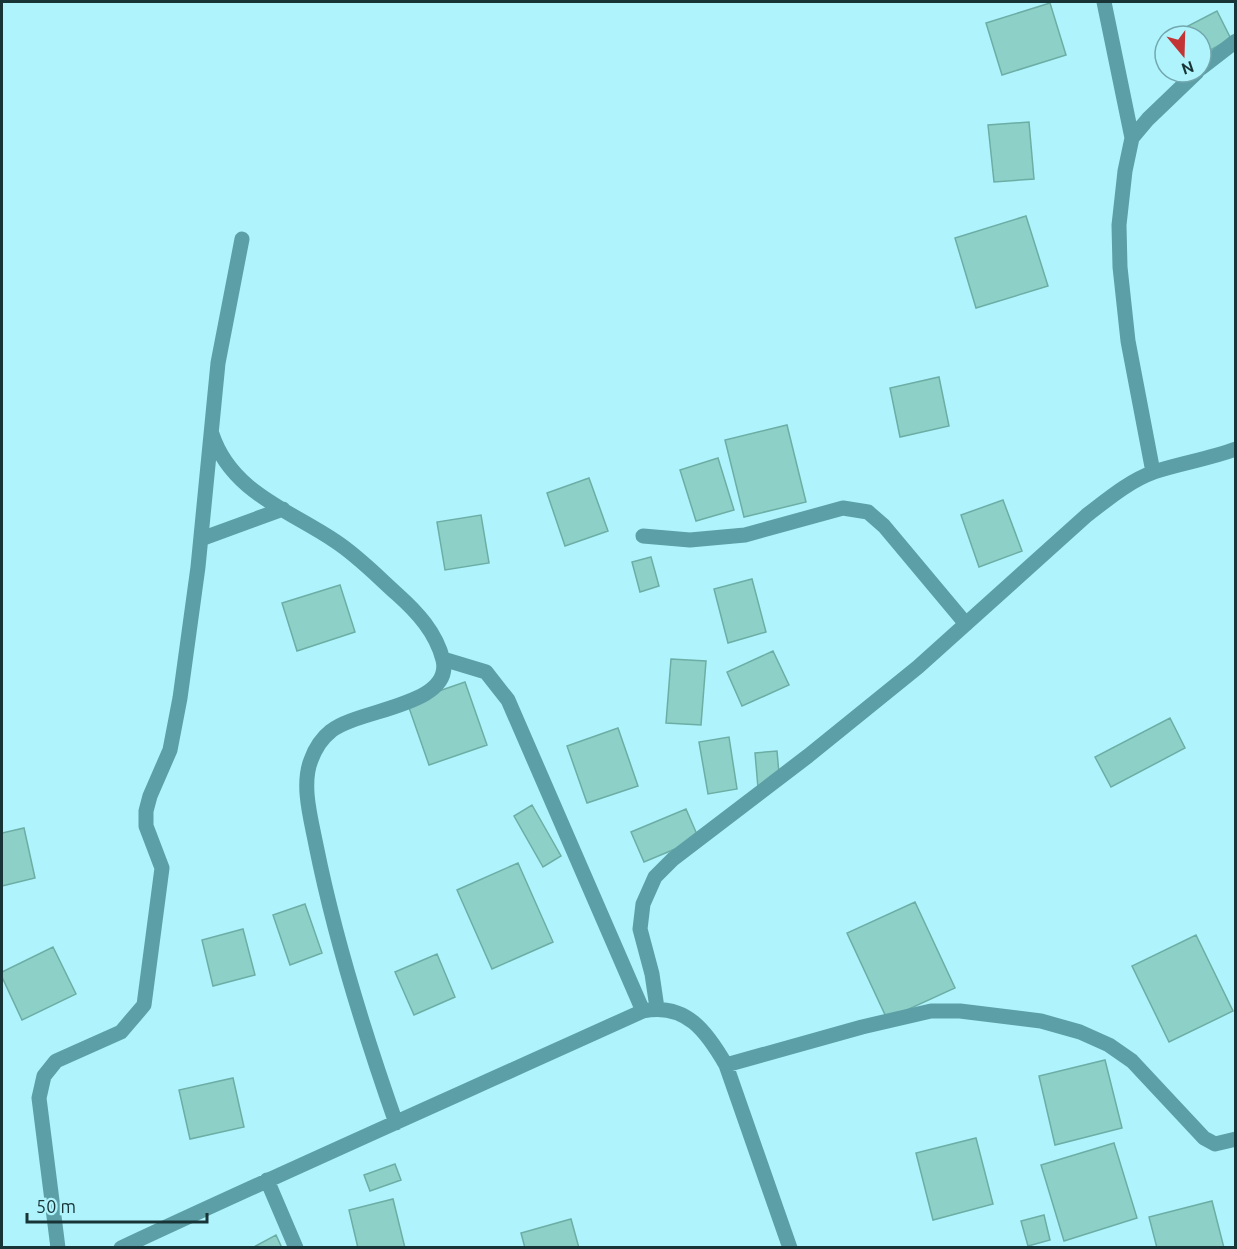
<svg xmlns="http://www.w3.org/2000/svg" width="1237" height="1249" font-family="Ubuntu,sans-serif">
	<style>
		.building { fill: #8dd0c7; stroke: #6caea5; stroke-width: 1.5 }
		.lines { fill: none; stroke-linecap: round; stroke-linejoin: round }
		.minor { stroke: #5c9fa7; stroke-width: 15 }
	</style>
	<rect width="100%" height="100%" fill="#aff4fc"/>
	<path class="building" d="M 1050,3 L 1066,55 L 1002,75 L 986,23 Z
		M 1217,11 L 1231,39 L 1201,55 L 1201,36 L 1191,36 L 1186,27 Z
		M 1029,122 L 1034,179 L 994,182 L 988,125 Z
		M 1026,216 L 1048,286 L 976,308 L 955,238 Z
		M 939,377 L 949,426 L 900,437 L 890,388 Z
		M 787,425 L 806,502 L 744,517 L 725,440 Z
		M 718,458 L 734,510 L 696,521 L 680,470 Z
		M 589,478 L 608,531 L 565,546 L 547,493 Z
		M 1003,500 L 1022,551 L 979,567 L 961,515 Z
		M 481,515 L 489,563 L 445,570 L 437,522 Z
		M 651,557 L 659,586 L 640,592 L 632,562 Z
		M 752,579 L 766,632 L 728,643 L 714,589 Z
		M 340,585 L 355,632 L 297,651 L 282,603 Z
		M 773,651 L 789,685 L 742,706 L 727,672 Z
		M 671,659 L 706,661 L 701,725 L 666,723 Z
		M 465,682 L 487,745 L 429,765 L 407,702 Z
		M 1170,718 L 1185,748 L 1111,787 L 1095,757 Z
		M 618,728 L 638,786 L 587,803 L 567,746 Z
		M 729,737 L 737,789 L 708,794 L 699,742 Z
		M 777,751 L 780,785 L 758,788 L 755,753 Z
		M 532,805 L 561,856 L 543,867 L 514,816 Z
		M 686,809 L 699,839 L 644,862 L 631,832 Z
		M 24,828 L 35,878 L 2,886 L 2,833 Z
		M 518,863 L 553,942 L 492,969 L 457,890 Z
		M 915,902 L 955,988 L 887,1019 L 847,933 Z
		M 305,904 L 322,953 L 290,965 L 273,915 Z
		M 243,929 L 255,975 L 213,986 L 202,940 Z
		M 1196,935 L 1233,1011 L 1169,1042 L 1132,966 Z
		M 53,947 L 76,994 L 22,1020 L 2,977 L 2,972 Z
		M 437,954 L 455,997 L 414,1015 L 395,972 Z
		M 1105,1060 L 1122,1128 L 1055,1145 L 1039,1076 Z
		M 233,1078 L 244,1127 L 190,1139 L 179,1090 Z
		M 976,1138 L 993,1204 L 933,1220 L 916,1153 Z
		M 1114,1143 L 1137,1218 L 1064,1241 L 1041,1165 Z
		M 395,1164 L 401,1180 L 370,1191 L 364,1175 Z
		M 393,1199 L 405,1248 L 358,1248 L 349,1210 Z
		M 1212,1201 L 1224,1248 L 1157,1248 L 1149,1217 Z
		M 1044,1215 L 1050,1240 L 1028,1246 L 1021,1221 Z
		M 571,1219 L 579,1248 L 525,1248 L 521,1233 Z
		M 276,1235 L 282,1248 L 252,1248 Z"/>
	<g class="lines">
		<path class="minor" d="M 1104,2 L 1132,138
			M 1201,68 L 1236,41
			M 212,434 C 231,492 289,510 335,541 C 358,556 377,576 397,594 C 417,612 436,632 443,660 C 454,706 358,709 331,731 C 322,738 315,749 311,760 C 301,785 311,819 316,845 C 335,940 364,1032 396,1123
			M 1153,472 L 1128,341 L 1120,267 L 1119,225 L 1125,171 L 1132,138 L 1148,119 L 1197,72
			M 643,536 L 690,540 L 745,535 L 843,508 L 868,512 L 884,526 L 966,624
			M 201,539 L 283,509
			M 443,659 L 486,672 L 508,700 L 643,1011
			M 657,1008 L 652,974 L 640,929 L 643,904 L 655,877 L 673,859 L 808,756 L 918,667 L 1087,515 C 1108,499 1129,481 1154,472 C 1181,463 1209,459 1236,449
			M 726,1065 L 862,1027 L 931,1011 L 960,1011 L 1041,1021 L 1080,1032 L 1109,1045 L 1132,1061 L 1204,1138 L 1215,1144 L 1236,1139
			M 267,1180 L 296,1248
			M 58,1248 L 39,1098 L 44,1076 L 56,1061 L 121,1032 L 144,1005 L 162,868 L 146,826 L 146,811 L 150,796 L 170,750 L 180,698 L 198,567 L 218,363 L 242,239
			M 121,1248 C 294,1167 469,1090 643,1011 C 686,1002 707,1032 726,1065 L 790,1248"/>
	</g>
	<rect width="1237" height="1249" fill="none" stroke="#183437" stroke-width="6"/>
	<g transform="translate(1183 54) rotate(161)"><circle r="28" fill="#aff4fc" stroke="#73a7ad" stroke-width="1.5"/>
	<path d="M0-4.5L10 22L0 15L-10 22Z" fill="#c33435"/>
	<text y="-9" font-size="16" font-weight="bold" text-anchor="middle" fill="#183437">N</text>
	</g>
	<path d="M27 1213v9h180v-9" fill="none" stroke="#183437" stroke-width="3"/>
	<text x="36" y="1213" font-size="18" fill="#183437" stroke="#aff4fc" stroke-width="4.5" paint-order="stroke">50 m</text>
</svg>
